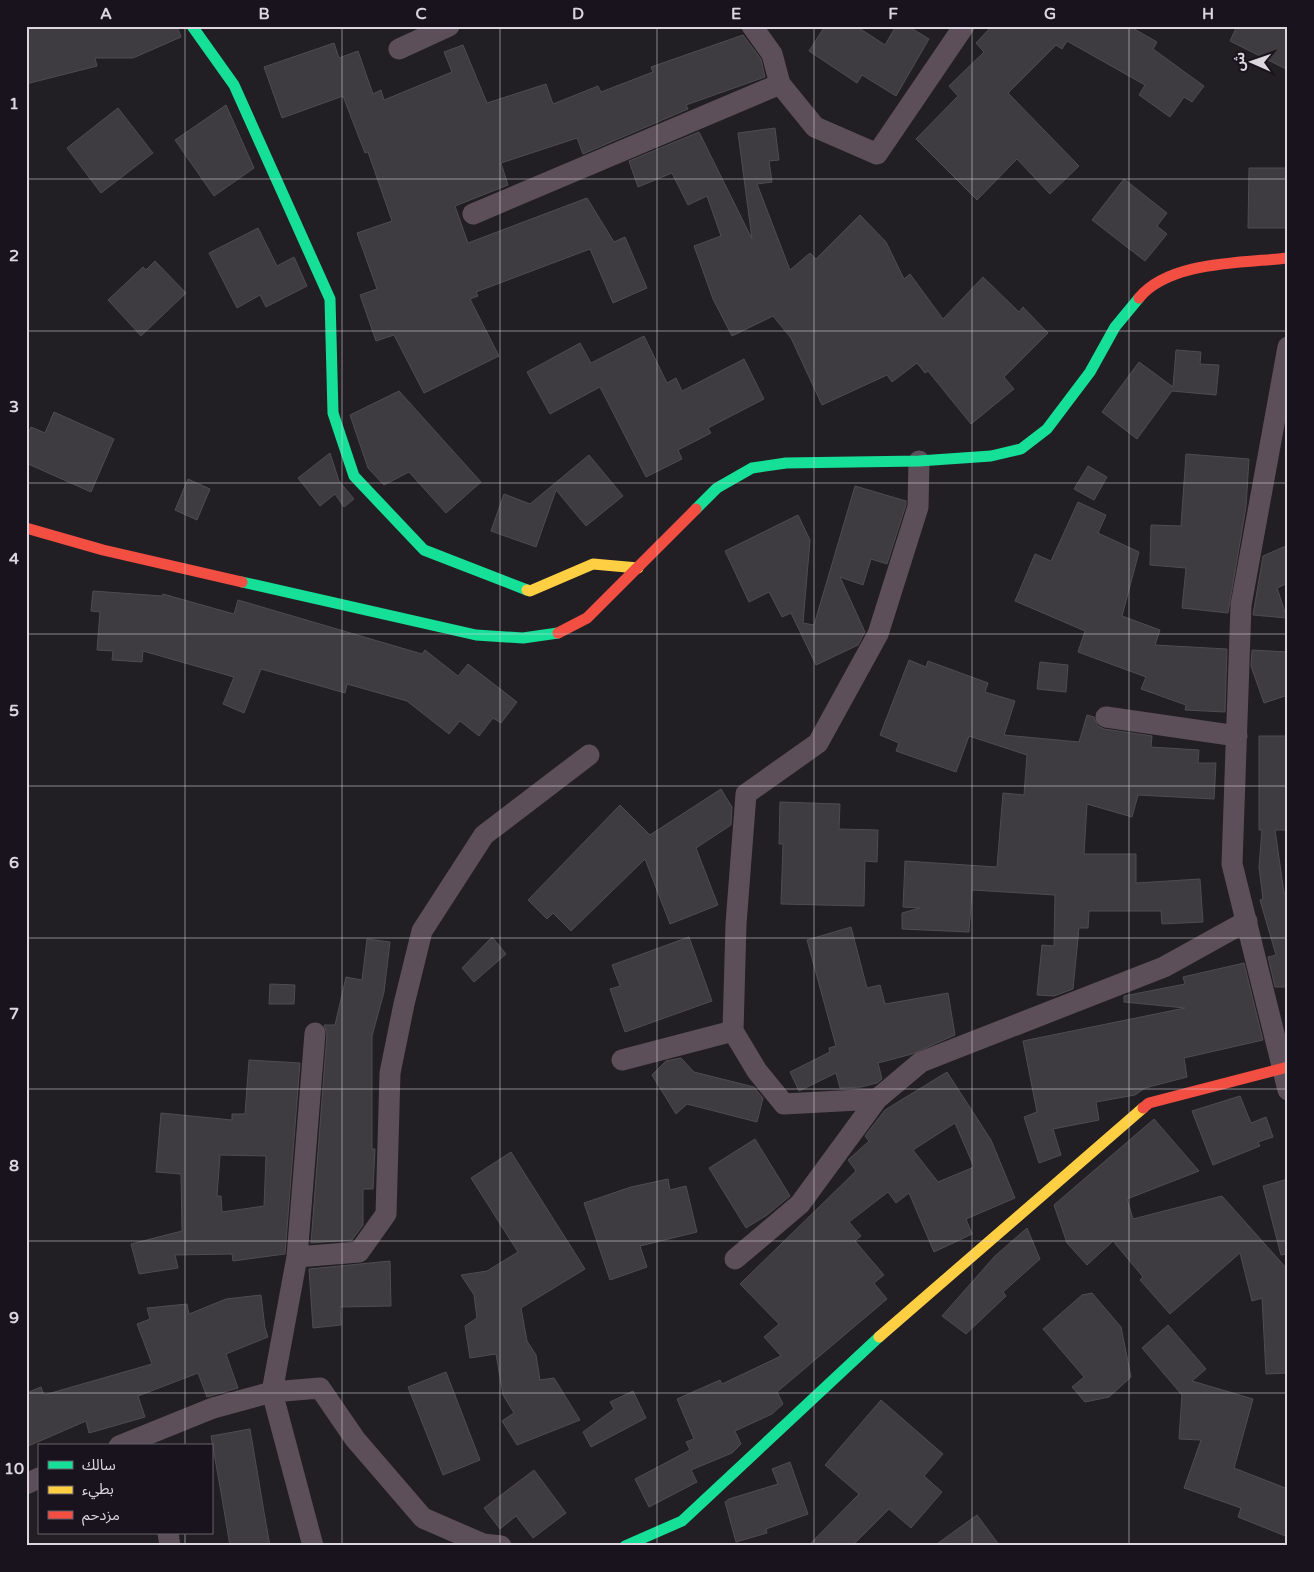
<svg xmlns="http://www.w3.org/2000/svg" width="1314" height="1572" font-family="'Varela Round','Noto Sans Arabic',sans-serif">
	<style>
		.building { fill: #3f3c41; stroke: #4f4c51; fill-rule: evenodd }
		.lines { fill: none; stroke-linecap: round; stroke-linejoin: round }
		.street { stroke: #5d4f5a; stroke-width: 21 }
		.fast { stroke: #16e098; stroke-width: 11 }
		.slow { stroke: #ffcf43; stroke-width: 11 }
		.jam { stroke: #f24e42; stroke-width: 11 }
		.grid { fill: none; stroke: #dcd7df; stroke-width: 1; stroke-opacity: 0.55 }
		.neatline { fill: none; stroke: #dcd7df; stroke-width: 2 }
		.grid-label { font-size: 16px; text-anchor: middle; font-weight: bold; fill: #dcd7df }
	</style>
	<rect width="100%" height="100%" fill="#221f24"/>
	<path class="building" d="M 42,26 L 177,26 L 181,37 L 133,58 L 95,58 L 97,66 L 26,84 L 26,30 Z
		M 825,26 L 856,26 L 885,45 L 896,26 L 908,26 L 929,39 L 896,96 L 862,75 L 857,83 L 809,51 Z
		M 992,26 L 1129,26 L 1157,42 L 1153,49 L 1204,86 L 1192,102 L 1184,97 L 1170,117 L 1139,95 L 1145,85 L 1067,41 L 1062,49 L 1056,45 L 1008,93 L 1079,166 L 1050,194 L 1017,159 L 977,200 L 916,139 L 958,96 L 949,86 L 984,52 L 976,43 Z
		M 1237,26 L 1288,26 L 1288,70 L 1230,41 Z
		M 743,35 L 761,59 L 765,77 L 686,105 L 688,109 L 583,154 L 577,138 L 501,163 L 508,185 L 455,206 L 468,243 L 587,198 L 614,242 L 625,237 L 647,288 L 613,303 L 590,249 L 476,292 L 478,296 L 470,299 L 499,356 L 424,393 L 394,335 L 376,341 L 360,295 L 377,289 L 357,233 L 392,221 L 368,152 L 365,153 L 343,96 L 282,118 L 264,67 L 334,43 L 339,58 L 358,51 L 373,94 L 381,90 L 384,100 L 452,72 L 444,52 L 463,45 L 487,103 L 546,84 L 553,104 L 598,86 L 601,92 L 653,72 L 651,67 Z
		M 226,105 L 254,168 L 214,196 L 175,140 Z
		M 118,108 L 153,153 L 101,193 L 67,148 Z
		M 775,128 L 779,160 L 769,161 L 772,182 L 757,184 L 790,270 L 810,253 L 816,259 L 860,215 L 886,242 L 904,279 L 910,274 L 943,319 L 983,277 L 1019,312 L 1023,307 L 1048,333 L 1004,377 L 1014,389 L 971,424 L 928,371 L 925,373 L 917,363 L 892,382 L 887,375 L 822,405 L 791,338 L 773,316 L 732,336 L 713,299 L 694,246 L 721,236 L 707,196 L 688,205 L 672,173 L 638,187 L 629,161 L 699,132 L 752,239 L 738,133 Z
		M 1249,168 L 1288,168 L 1288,228 L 1248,228 Z
		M 1124,179 L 1167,213 L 1157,226 L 1167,234 L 1145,261 L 1092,220 Z
		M 258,228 L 277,266 L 294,257 L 307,286 L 266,307 L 260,295 L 237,308 L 209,253 Z
		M 155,261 L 186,293 L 141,336 L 108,300 L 143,267 L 146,270 Z
		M 644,336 L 667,383 L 676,378 L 682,391 L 744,359 L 764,399 L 708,428 L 711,433 L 678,450 L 682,459 L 646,477 L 600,387 L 550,414 L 527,372 L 580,343 L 591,363 Z
		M 1176,350 L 1201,352 L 1200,364 L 1219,365 L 1216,395 L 1172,391 L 1137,439 L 1102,412 L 1139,362 L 1173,387 Z
		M 399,391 L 481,482 L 446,513 L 409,472 L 384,485 L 368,468 L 350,415 Z
		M 54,412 L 114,439 L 91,492 L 26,463 L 26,438 L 31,427 L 45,433 Z
		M 330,453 L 339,481 L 354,499 L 344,507 L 335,494 L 320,506 L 298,478 Z
		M 1186,454 L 1249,459 L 1246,507 L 1228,613 L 1182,608 L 1186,568 L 1150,565 L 1151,525 L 1181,526 Z
		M 589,455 L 623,496 L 586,526 L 556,490 L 536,547 L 491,531 L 504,494 L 530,504 Z
		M 1088,466 L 1107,477 L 1094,500 L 1074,489 Z
		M 188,479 L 210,489 L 197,520 L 175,510 Z
		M 855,486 L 906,501 L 906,505 L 887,564 L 871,559 L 863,585 L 840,577 L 865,632 L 858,645 L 816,665 L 791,613 L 782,617 L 769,592 L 749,602 L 725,551 L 798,515 L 810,540 L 803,623 L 814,625 Z
		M 1078,502 L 1106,515 L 1098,533 L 1139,552 L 1122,616 L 1160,630 L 1155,645 L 1227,649 L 1225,712 L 1185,710 L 1186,705 L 1141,689 L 1146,677 L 1078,652 L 1085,631 L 1015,601 L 1035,554 L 1051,561 Z
		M 1288,545 L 1288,583 L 1277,588 L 1287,618 L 1253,615 L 1263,556 Z
		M 93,591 L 162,596 L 163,594 L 234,614 L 238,600 L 422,654 L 425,650 L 458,676 L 468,664 L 517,702 L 501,723 L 493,718 L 479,736 L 460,721 L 449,734 L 407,701 L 347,684 L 345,693 L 261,669 L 244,713 L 223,704 L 234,677 L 143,651 L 142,662 L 112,660 L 113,651 L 97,650 L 100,612 L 91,611 Z
		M 1252,650 L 1288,652 L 1288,695 L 1264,703 L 1251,666 Z
		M 909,660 L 926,667 L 928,661 L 988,683 L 985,692 L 1015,701 L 1004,735 L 1079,742 L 1087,715 L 1094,717 L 1098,726 L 1104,729 L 1152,736 L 1151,747 L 1199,750 L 1198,763 L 1216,763 L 1214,799 L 1138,795 L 1132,817 L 1087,804 L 1084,854 L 1136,854 L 1136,883 L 1200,879 L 1203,922 L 1162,924 L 1161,911 L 1089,911 L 1088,928 L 1079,928 L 1073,989 L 1054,996 L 1037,995 L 1042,945 L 1054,946 L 1055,895 L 972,890 L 969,932 L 902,929 L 902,913 L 920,908 L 903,907 L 905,861 L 997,867 L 1003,793 L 1024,795 L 1027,755 L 969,736 L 956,772 L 896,751 L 899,743 L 880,735 Z
		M 1040,662 L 1068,665 L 1066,692 L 1037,689 Z
		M 1259,736 L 1288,736 L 1288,830 L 1275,830 L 1284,893 L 1288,892 L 1288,987 L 1275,987 L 1268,957 L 1276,955 L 1260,900 L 1263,899 L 1259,867 L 1262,830 L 1259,830 Z
		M 721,789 L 732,807 L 731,825 L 696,848 L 718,905 L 670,924 L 645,859 L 571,931 L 553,913 L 547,919 L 528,900 L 620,805 L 650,835 Z
		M 780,802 L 840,804 L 839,829 L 878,830 L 877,862 L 865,861 L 864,906 L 781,904 L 783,844 L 779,844 Z
		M 851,927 L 867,988 L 880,985 L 885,1004 L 948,993 L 955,1035 L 912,1054 L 878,1063 L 882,1079 L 877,1083 L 861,1087 L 840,1088 L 836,1073 L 799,1091 L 790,1072 L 830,1052 L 829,1048 L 836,1046 L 807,940 Z
		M 492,937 L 506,954 L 474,982 L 462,968 Z
		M 689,937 L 712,1001 L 625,1032 L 610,989 L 620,986 L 612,965 Z
		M 367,939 L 390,942 L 384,992 L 372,1036 L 372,1149 L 375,1149 L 373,1189 L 363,1189 L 363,1225 L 352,1240 L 311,1243 L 327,1034 L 324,1025 L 335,1025 L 346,977 L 362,980 Z
		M 1244,963 L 1263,1040 L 1184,1058 L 1187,1077 L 1145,1088 L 1135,1095 L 1096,1102 L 1099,1120 L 1053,1129 L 1061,1155 L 1039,1163 L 1024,1117 L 1037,1112 L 1023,1041 L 1185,1008 L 1124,1002 L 1124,996 L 1185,984 L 1183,977 Z
		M 270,984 L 295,985 L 294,1004 L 269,1004 Z
		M 681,1058 L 694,1072 L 754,1087 L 763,1098 L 757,1122 L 687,1104 L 676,1114 L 652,1075 L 666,1061 Z
		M 249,1060 L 300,1063 L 285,1254 L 233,1261 L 232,1254 L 175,1255 L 178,1268 L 139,1274 L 131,1244 L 182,1231 L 181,1174 L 156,1172 L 161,1113 L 232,1120 L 232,1114 L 245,1114 ZM 220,1155 L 266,1156 L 264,1206 L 222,1212 L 221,1196 L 217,1196 Z
		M 947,1072 L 991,1140 L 1015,1198 L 966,1219 L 972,1234 L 934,1252 L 909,1193 L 896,1203 L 888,1192 L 849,1222 L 861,1236 L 855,1241 L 884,1275 L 874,1283 L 887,1299 L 777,1392 L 783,1404 L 772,1414 L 735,1431 L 741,1444 L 732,1453 L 691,1470 L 697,1482 L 649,1507 L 635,1479 L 690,1450 L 686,1442 L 694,1439 L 677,1399 L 720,1380 L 722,1384 L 781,1356 L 764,1337 L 779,1324 L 740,1284 L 856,1171 L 848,1160 L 869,1141 L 865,1136 L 885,1110 ZM 955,1123 L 974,1167 L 938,1182 L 913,1150 Z
		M 1240,1096 L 1251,1123 L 1266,1117 L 1273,1137 L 1258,1142 L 1260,1146 L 1213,1165 L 1192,1111 Z
		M 1154,1119 L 1199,1171 L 1127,1199 L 1133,1219 L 1222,1196 L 1288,1270 L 1288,1373 L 1266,1374 L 1262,1298 L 1252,1301 L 1240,1253 L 1170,1314 L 1140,1280 L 1143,1277 L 1113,1241 L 1087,1265 L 1067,1243 L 1054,1205 Z
		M 755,1139 L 790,1196 L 767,1215 L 746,1228 L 709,1168 Z
		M 511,1152 L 585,1269 L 521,1308 L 527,1341 L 536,1355 L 540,1380 L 554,1378 L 580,1420 L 517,1445 L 502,1421 L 514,1413 L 503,1395 L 496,1354 L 470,1358 L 465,1326 L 477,1318 L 474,1295 L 461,1275 L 487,1271 L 518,1252 L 471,1178 Z
		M 668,1179 L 670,1190 L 686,1186 L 697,1232 L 640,1246 L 647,1267 L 610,1280 L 584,1203 L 631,1187 Z
		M 1288,1179 L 1288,1254 L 1281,1255 L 1263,1186 Z
		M 1027,1228 L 1040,1259 L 1003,1292 L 1006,1296 L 966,1334 L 942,1316 L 995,1256 Z
		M 390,1261 L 391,1306 L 340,1307 L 341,1325 L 313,1328 L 309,1269 Z
		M 1092,1293 L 1121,1327 L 1131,1377 L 1109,1397 L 1085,1402 L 1072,1387 L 1084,1377 L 1043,1329 L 1082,1295 Z
		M 261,1295 L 265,1328 L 268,1337 L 226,1354 L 238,1388 L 207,1397 L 198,1373 L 138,1396 L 145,1417 L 89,1433 L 86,1421 L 26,1447 L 26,1393 L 41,1387 L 44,1395 L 152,1364 L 137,1324 L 150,1319 L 147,1308 L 187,1304 L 189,1314 L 226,1299 Z
		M 1168,1325 L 1206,1369 L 1192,1381 L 1253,1399 L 1234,1468 L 1288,1489 L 1288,1537 L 1238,1517 L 1241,1508 L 1184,1488 L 1201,1440 L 1179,1439 L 1182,1395 L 1142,1348 Z
		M 446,1372 L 480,1460 L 443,1475 L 408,1387 Z
		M 633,1391 L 646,1418 L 591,1447 L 583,1432 L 614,1409 L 610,1402 Z
		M 881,1400 L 943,1454 L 924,1476 L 942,1492 L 911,1528 L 889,1509 L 852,1546 L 808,1546 L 859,1494 L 825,1465 Z
		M 250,1429 L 264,1512 L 270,1546 L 230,1546 L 222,1498 L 211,1436 Z
		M 790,1462 L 808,1514 L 766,1529 L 767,1533 L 736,1542 L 725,1502 L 729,1499 L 778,1484 L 772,1469 Z
		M 534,1470 L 566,1513 L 533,1538 L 516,1516 L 500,1529 L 484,1508 Z
		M 977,1515 L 1000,1546 L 934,1546 Z"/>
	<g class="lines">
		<path class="street" d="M 752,26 L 772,54 L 780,84 L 815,127 L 877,154 L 964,26
			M 399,49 L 449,26
			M 473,214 L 780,84
			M 1288,347 L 1241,605 L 1232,864 L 1288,1090
			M 1106,717 L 1237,736
			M 733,1031 L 736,924 L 746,794 L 818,743 L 878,634 L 918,507 L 919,461
			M 622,1060 L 733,1031 L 757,1071 L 784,1104 L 877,1099
			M 297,1257 L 359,1252 L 386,1214 L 390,1073 L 404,1004 L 422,931 L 484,835 L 589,755
			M 735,1259 L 800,1204 L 877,1099 L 921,1062 L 1164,967 L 1247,921
			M 119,1446 L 213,1408 L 272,1392 L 320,1388 L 355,1439 L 423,1518 L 483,1544 L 501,1546
			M 26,1484 L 39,1478
			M 168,1533 L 170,1546
			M 313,1546 L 272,1392 L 297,1257 L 315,1033"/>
		<path class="fast" d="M 192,26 L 234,85 L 330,299 L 333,413 L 354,476 L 424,550 L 527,590
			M 696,509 L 717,488 L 752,468 L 786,463 L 919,461 L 991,456 L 1021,449 L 1047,429 L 1090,372 L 1115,327 L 1139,298
			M 242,582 L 476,635 L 523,638 L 558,633
			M 625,1546 L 682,1521 L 879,1337"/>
		<path class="slow" d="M 527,590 L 530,591 L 593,564 L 638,568
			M 879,1337 L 1143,1108"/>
		<path class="jam" d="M 1139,298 C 1169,261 1243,263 1288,258
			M 26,528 L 103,550 L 242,582
			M 558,633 L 587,618 L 696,509
			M 1143,1108 L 1149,1103 L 1288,1067"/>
	</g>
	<path class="grid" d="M 185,26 L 185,1446M 342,26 L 342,1546M 500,26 L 500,1546M 657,26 L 657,1546M 814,26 L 814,1546M 972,26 L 972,1546M 1129,26 L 1129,1546M 26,179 L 1288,179M 26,331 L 1288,331M 26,483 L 1288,483M 26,634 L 1288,634M 26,786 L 1288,786M 26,938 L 1288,938M 26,1089 L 1288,1089M 26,1241 L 1288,1241M 26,1393 L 1288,1393M 185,1533 L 185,1546"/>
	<rect width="1314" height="1572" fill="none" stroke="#19131d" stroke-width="55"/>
	<rect x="38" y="1444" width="175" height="90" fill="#19131d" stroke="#67616b"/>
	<rect x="48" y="1461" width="25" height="8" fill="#16e098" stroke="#67616b"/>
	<text x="82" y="1470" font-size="15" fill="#dcd7df">سالك</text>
	<rect x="48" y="1486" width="25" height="8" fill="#ffcf43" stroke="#67616b"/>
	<text x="82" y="1494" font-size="15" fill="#dcd7df">بطيء</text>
	<rect x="48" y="1511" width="25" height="8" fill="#f24e42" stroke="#67616b"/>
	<text x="82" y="1520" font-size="15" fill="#dcd7df">مزدحم</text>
	<g transform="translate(1252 62) rotate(272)" stroke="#19131d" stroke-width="4" paint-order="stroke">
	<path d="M0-4L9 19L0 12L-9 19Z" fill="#dcd7df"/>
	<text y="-8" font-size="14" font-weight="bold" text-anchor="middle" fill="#dcd7df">ش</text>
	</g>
	<rect x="28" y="28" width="1258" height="1516" class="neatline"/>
	<g class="grid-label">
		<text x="106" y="19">A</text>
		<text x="264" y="19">B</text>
		<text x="421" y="19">C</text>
		<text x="578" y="19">D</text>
		<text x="736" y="19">E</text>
		<text x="893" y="19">F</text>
		<text x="1050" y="19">G</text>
		<text x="1208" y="19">H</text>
		<text x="14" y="109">1</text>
		<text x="14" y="261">2</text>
		<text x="14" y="412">3</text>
		<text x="14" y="564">4</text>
		<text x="14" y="716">5</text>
		<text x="14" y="868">6</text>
		<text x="14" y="1019">7</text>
		<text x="14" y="1171">8</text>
		<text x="14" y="1323">9</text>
		<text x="14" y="1474">10</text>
	</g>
</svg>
